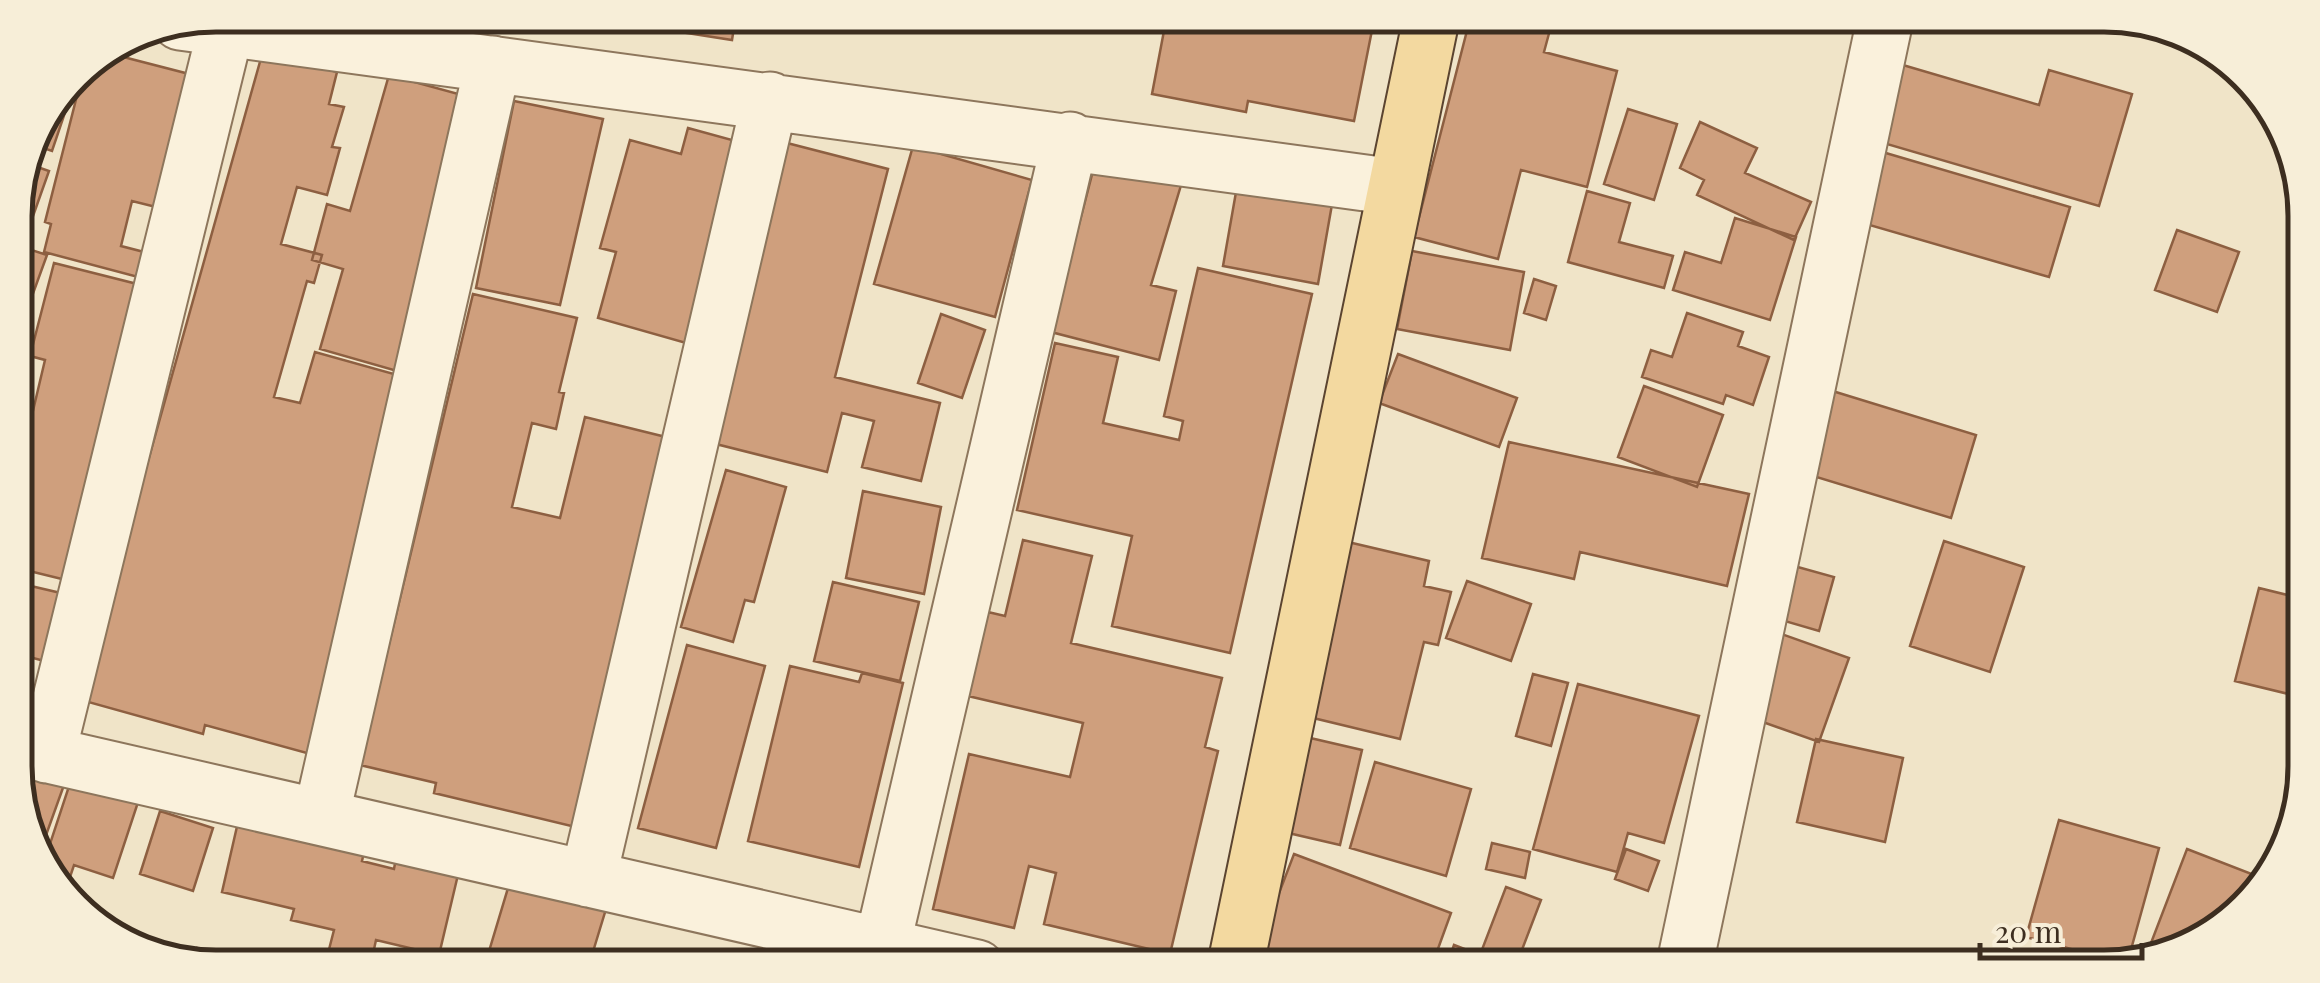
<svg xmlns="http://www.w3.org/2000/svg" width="2320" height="983" font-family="'Playfair Display',serif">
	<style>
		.building { fill: #cf9f7d; stroke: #8d5f41; stroke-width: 2.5 }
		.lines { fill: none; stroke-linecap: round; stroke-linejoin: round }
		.minor-casing { stroke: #8d765c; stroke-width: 59 }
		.major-casing { stroke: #5b4430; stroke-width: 59 }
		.minor { stroke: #faf1dc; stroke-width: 55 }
		.major { stroke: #f3d9a0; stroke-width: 55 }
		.rim { fill: none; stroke: #3d2e20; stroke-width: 5 }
	</style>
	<rect width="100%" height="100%" fill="#f0e4c8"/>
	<path class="building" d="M 545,15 L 632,15 L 630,32 L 544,22 Z
		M 643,15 L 736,15 L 732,40 L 642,26 Z
		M 1167,15 L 1375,15 L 1354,121 L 1248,101 L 1246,112 L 1152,94 Z
		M 1471,15 L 1554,15 L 1544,52 L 1617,71 L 1587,187 L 1521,170 L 1498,259 L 1414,237 Z
		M 1724,15 L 1784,15 L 1780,32 Z
		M 263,51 L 337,72 L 329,104 L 344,107 L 332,147 L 340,148 L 327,195 L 297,187 L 281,244 L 322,255 L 314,283 L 307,281 L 274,397 L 300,403 L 315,352 L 419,381 L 314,755 L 205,725 L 203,734 L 81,700 Z
		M 104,52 L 193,75 L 160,208 L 132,201 L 121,246 L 144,252 L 138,277 L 44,252 L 51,224 L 45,222 L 85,64 Z
		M 1879,58 L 2039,105 L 2049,70 L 2132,94 L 2099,206 L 1856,135 Z
		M 79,71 L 52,151 L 31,144 L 36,127 Z
		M 389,75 L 473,98 L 397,371 L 320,349 L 343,269 L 312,260 L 327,204 L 350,211 Z
		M 514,101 L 603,119 L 560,305 L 476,288 Z
		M 1628,109 L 1677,124 L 1654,200 L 1604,184 Z
		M 1700,122 L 1757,148 L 1745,173 L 1811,202 L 1794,240 L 1697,195 L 1704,180 L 1680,168 Z
		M 688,128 L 743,143 L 686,343 L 598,318 L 616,252 L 600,248 L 630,140 L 681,154 Z
		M 1101,140 L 1188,162 L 1151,285 L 1176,291 L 1159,360 L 1051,332 Z
		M 787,143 L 888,169 L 835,377 L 940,403 L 921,481 L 862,467 L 874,421 L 842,413 L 827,472 L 712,443 Z
		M 913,146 L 1032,180 L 995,317 L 874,284 Z
		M 1879,151 L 2070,207 L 2049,277 L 1859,222 Z
		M 1242,158 L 1337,176 L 1318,284 L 1223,266 Z
		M 26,163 L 49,171 L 22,247 L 47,255 L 27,310 L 16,307 L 15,202 Z
		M 1587,191 L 1630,203 L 1619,242 L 1673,256 L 1664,288 L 1568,262 Z
		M 1735,218 L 1796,237 L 1770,320 L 1673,290 L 1685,252 L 1721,263 Z
		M 2177,230 L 2239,252 L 2217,312 L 2155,290 Z
		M 1412,251 L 1524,272 L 1510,350 L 1397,329 Z
		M 54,263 L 145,286 L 70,581 L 17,568 L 17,411 L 32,415 L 45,360 L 30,356 Z
		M 1198,268 L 1312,294 L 1230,653 L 1112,626 L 1132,536 L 1017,510 L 1055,343 L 1118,357 L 1103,423 L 1179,440 L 1183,421 L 1164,416 Z
		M 1534,279 L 1556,286 L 1546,320 L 1524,313 Z
		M 473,294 L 577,318 L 559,392 L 564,393 L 556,429 L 532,423 L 512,507 L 560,518 L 585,417 L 682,441 L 588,830 L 434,793 L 436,783 L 360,765 Z
		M 1687,313 L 1743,332 L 1738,346 L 1769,357 L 1753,405 L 1726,395 L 1723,404 L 1642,377 L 1651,350 L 1672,357 Z
		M 941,314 L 985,330 L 962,398 L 918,383 Z
		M 16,352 L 24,354 L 16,384 Z
		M 1398,354 L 1517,398 L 1499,447 L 1379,403 Z
		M 1644,386 L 1723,415 L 1697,487 L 1618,457 Z
		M 1826,389 L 1976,435 L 1951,518 L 1800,472 Z
		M 1509,442 L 1749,494 L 1727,586 L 1580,552 L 1574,579 L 1482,558 Z
		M 726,470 L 786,487 L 754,602 L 745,600 L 733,642 L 681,627 Z
		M 863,491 L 941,507 L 924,594 L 846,578 Z
		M 1023,540 L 1092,556 L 1071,643 L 1222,678 L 1205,747 L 1218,751 L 1170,954 L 1044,924 L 1056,873 L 1029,866 L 1014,928 L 933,909 L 969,754 L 1070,777 L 1083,723 L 968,696 L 988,612 L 1005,616 Z
		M 1944,541 L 2024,567 L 1990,672 L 1910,646 Z
		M 1348,542 L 1429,561 L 1424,586 L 1451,592 L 1438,645 L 1424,642 L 1400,739 L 1305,716 Z
		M 1787,564 L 1834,577 L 1819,631 L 1771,617 Z
		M 1467,581 L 1531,604 L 1511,661 L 1446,638 Z
		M 833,582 L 919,602 L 900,681 L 814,661 Z
		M 18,583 L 65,594 L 48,662 L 18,654 Z
		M 2259,588 L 2304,599 L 2305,698 L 2235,681 Z
		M 1773,631 L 1849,658 L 1819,742 L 1743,715 Z
		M 687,645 L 765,666 L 716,848 L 638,828 Z
		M 790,666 L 859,682 L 862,673 L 903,683 L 859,867 L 748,841 Z
		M 1533,674 L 1568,683 L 1551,746 L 1516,736 Z
		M 1578,684 L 1699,716 L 1664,843 L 1628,833 L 1617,872 L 1533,849 Z
		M 1306,737 L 1362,750 L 1340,845 L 1284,832 Z
		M 1816,739 L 1903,758 L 1885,842 L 1797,822 Z
		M 18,756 L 69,771 L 40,852 L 19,806 Z
		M 79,756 L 146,778 L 113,878 L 74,865 L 64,895 L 44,862 Z
		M 1375,762 L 1471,789 L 1446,876 L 1350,848 Z
		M 241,809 L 367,839 L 362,861 L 394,869 L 398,847 L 461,862 L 439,955 L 376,940 L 370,968 L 325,965 L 334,930 L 291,920 L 294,909 L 222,892 Z
		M 160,811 L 213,828 L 193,891 L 140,874 Z
		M 2059,820 L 2159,848 L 2127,964 L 2026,937 Z
		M 1492,843 L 1530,852 L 1525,878 L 1486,869 Z
		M 1626,849 L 1659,861 L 1648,891 L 1615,879 Z
		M 2187,849 L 2262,878 L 2216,934 L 2169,950 L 2151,943 Z
		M 1294,854 L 1451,913 L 1431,968 L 1270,968 L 1253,961 Z
		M 514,868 L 606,909 L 588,968 L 484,968 Z
		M 1506,887 L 1541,900 L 1515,968 L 1446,968 L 1454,945 L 1480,955 Z
		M 197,948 L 263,962 L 261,968 L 193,963 Z
		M 631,951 L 659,959 L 656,968 L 626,968 Z
		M 278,952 L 327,968 L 273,968 Z
		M 1611,956 L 1643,968 L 1607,968 Z"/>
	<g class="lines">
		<g class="minor-casing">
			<path id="minor" d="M 180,22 L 1395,187
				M 18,748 L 977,968
				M 47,755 L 226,28
				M 321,817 L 493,64
				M 588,879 L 770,100
				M 882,946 L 1070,140
				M 1684,968 L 1886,15"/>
		</g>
		<g class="major-casing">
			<path id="major" d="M 1235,968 L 1432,15"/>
		</g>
		<use href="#minor" class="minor"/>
		<use href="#major" class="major"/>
	</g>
	<path d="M0 0H2320V983H0ZM216 32H2104A184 184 0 0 1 2288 216V766A184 184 0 0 1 2104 950H216A184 184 0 0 1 32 766V216A184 184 0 0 1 216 32Z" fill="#f7eed8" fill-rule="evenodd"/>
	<path class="rim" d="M216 32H2104A184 184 0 0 1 2288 216V766A184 184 0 0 1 2104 950H216A184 184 0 0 1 32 766V216A184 184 0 0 1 216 32Z"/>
	<path d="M1980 943v15h162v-15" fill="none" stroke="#3d2e20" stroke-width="5"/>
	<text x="1995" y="943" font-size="30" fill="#3d2e20" stroke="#f7eed8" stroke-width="8" paint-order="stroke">20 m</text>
</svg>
